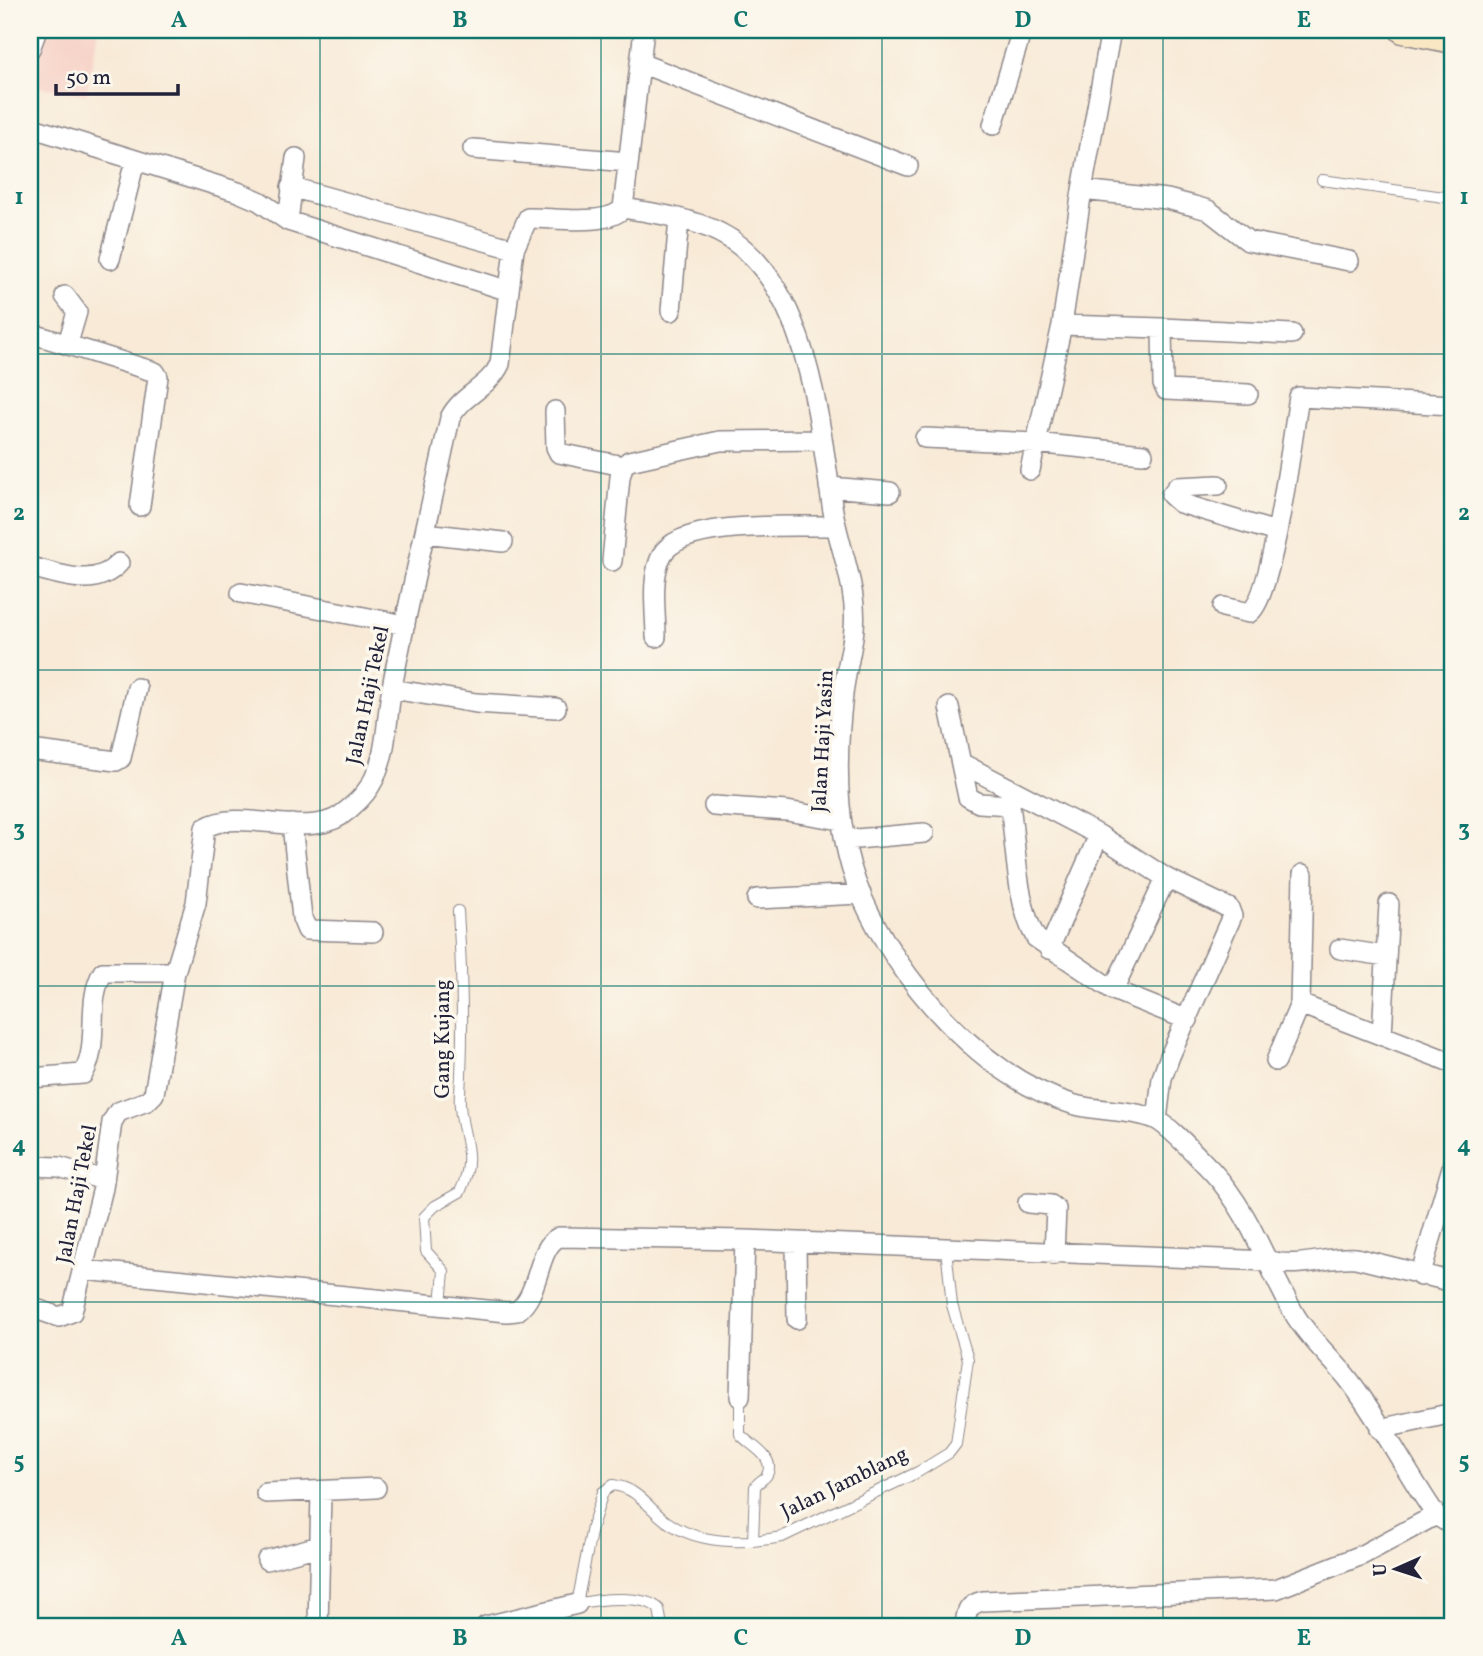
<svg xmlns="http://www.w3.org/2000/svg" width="1483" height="1656" font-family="Vollkorn,serif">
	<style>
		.built { fill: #f7d1c6 }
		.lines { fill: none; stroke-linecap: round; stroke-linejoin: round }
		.service-casing { stroke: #8d8689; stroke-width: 12 }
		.minor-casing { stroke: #8d8689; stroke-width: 22 }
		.secondary-casing { stroke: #8d8689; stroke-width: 29 }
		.service { stroke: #fff; stroke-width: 10 }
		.minor { stroke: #fff; stroke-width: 19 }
		.secondary { stroke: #f9e7c3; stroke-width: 26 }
		.grid { fill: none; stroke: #0f766e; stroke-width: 2; stroke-opacity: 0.55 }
		.labels { text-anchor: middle; stroke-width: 7; stroke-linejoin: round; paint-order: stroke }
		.street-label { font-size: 21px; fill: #22223b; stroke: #fbf7ec }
		.neatline { fill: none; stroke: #0f766e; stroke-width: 2.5 }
		.grid-label { font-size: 23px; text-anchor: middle; font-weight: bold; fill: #0f766e }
	</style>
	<rect width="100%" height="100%" fill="#fbf7ec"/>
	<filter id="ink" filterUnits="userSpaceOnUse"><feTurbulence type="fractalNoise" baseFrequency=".0143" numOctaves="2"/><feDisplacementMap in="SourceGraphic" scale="14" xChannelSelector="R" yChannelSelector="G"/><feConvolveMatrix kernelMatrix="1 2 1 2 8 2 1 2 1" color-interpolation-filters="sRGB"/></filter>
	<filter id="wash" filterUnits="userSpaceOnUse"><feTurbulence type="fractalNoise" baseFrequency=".00686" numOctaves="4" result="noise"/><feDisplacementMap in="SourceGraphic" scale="28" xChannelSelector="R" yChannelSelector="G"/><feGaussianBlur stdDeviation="1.57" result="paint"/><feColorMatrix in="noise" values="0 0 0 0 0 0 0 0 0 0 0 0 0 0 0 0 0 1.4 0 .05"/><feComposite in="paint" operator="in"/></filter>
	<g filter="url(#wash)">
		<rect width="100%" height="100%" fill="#f8ead7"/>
		<path class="built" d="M 43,30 L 98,30 L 86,95 L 30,85 L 30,64 Z"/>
	</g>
	<g filter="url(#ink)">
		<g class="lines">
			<g class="service-casing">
				<path id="service" d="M 1322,180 L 1444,197 L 1453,193
					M 441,1305 L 444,1271 L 426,1251 L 424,1217 L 435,1206 L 460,1192 C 480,1151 457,1131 460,1093 C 464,1032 462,972 458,911
					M 740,1397 L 740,1434 C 747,1444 777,1456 767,1475 C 764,1480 758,1481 755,1487 L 753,1541
					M 662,1626 L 659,1609 C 645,1594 597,1599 577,1604 L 592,1527 L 603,1492 L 613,1485 C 638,1488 648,1508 666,1521 C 698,1545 745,1544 782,1537 L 918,1472 L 949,1453 L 956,1444 L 968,1359 L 952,1305 L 946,1248"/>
			</g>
			<g class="minor-casing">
				<path id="minor" d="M 30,49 L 37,30
					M 640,63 L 908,166
					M 993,125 L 1022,30
					M 30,127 L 238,192 L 259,201 L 288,221
					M 473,149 L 628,162
					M 296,158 L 288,221 L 509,291
					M 291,187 L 514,249
					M 1082,190 L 1167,199 L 1194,206 L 1208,210 L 1248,241 L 1349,261
					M 623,208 C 655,213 691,218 720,233 C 807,277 819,420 832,505 C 838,546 858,586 854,629 C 852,651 845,673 843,695 C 835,761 835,834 861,895 C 898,980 981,1076 1072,1104 C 1098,1112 1130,1109 1155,1119 C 1169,1125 1199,1158 1211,1170 C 1251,1213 1267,1267 1295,1315 C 1310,1340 1332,1358 1349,1380 C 1382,1423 1406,1472 1436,1515 L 1453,1526
					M 110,259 L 135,161
					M 65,296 L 77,312 L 68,343
					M 671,311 L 679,219
					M 1062,325 L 1162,328 L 1163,384 L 1166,390 L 1248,394
					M 1162,328 L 1292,334
					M 30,333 L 155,372 L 158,377 L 140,506
					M 555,411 L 556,447 L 559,453 L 623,466
					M 925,438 L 1035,443 L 1143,454
					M 1030,470 L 1062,325 L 1082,190 L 1111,30
					M 1218,485 L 1177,487 L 1171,495 L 1180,503 L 1276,532
					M 829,487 L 890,492
					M 425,533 L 503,542
					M 612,561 L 620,477 L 623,466 L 629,461 L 720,441 L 821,440
					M 30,567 C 61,574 94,590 119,563
					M 241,593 L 405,625
					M 1223,607 L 1249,613 C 1273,598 1293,432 1299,397 L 1453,405
					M 656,637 C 656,613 650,577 662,555 C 681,519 798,527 835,526
					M 392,689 L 476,703 L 556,708
					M 949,707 L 968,797 L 979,803 L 1010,805 C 1016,844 1016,904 1036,938 L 1113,990 L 1188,1020
					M 30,750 L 116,761 L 121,758 L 137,688
					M 961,763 L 1099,835 L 1166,878 L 1229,908 L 1232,916 L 1170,1056 L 1162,1078 L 1157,1120
					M 714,806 L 787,811 L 840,820
					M 292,824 L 302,918 L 307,930 L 373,932
					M 845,840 L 924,833
					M 757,899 L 861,894
					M 1049,949 L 1099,835
					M 1340,949 L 1386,956
					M 1113,990 L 1166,878
					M 1300,1004 L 1453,1063
					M 1382,1036 L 1389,904
					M 1276,1061 L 1300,1004 L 1303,874
					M 30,1078 L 83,1074 C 101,1044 85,1002 103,972 L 175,972
					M 30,1166 L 59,1167 L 104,1180
					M 1028,1203 L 1051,1205 L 1056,1209 L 1054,1254
					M 796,1242 L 797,1319
					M 84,1270 L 507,1312 L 517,1311 C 541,1294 536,1248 559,1237 L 745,1240 L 1270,1261 C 1299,1269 1326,1256 1356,1258 L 1453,1282
					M 1420,1276 L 1453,1164
					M 30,1307 L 59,1317 L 72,1312 L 103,1188 L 112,1122 L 118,1112 L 147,1101 L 154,1094 L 175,972 L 196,903 L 205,828 C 239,807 305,839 340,816 C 351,808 364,796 370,786 C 388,758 386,718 392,687 C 409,597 431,508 450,418 C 462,394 488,389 500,364 L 514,249 L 528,218 C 551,217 608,227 623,208 L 644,30
					M 740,1397 L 745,1240
					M 1380,1429 L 1453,1413
					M 266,1493 L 376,1488
					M 267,1560 L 319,1546
					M 318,1626 L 321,1492
					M 486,1626 L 577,1604
					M 965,1626 C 966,1612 968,1604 983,1601 L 1276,1589 L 1362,1555 L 1436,1515
					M 1444,1626 L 1453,1621"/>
			</g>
			<g class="secondary-casing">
				<path id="secondary" d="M 1403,30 L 1453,40"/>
			</g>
			<use href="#service" class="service"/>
			<use href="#minor" class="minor"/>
			<use href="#secondary" class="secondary"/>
		</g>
	</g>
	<path class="grid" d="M 320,30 L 320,1626M 601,30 L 601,1626M 882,30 L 882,1626M 1163,30 L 1163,1626M 30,354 L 1453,354M 30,670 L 1453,670M 30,986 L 1453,986M 30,1302 L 1453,1302"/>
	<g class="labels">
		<g class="street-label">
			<text transform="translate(367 695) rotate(-78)" y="7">Jalan Haji Tekel</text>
			<text transform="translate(822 741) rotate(-87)" y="7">Jalan Haji Yasin</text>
			<text transform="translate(442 1039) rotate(-90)" y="7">Gang Kujang</text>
			<text transform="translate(76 1194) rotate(-79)" y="7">Jalan Haji Tekel</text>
			<text transform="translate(844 1482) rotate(-26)" y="7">Jalan Jamblang</text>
		</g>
	</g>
	<rect width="1483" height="1656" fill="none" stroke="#fbf7ec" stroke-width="77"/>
	<g transform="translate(1396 1569) rotate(267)" stroke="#fbf7ec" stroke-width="5" paint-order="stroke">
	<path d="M0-5L12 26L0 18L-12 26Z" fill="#22223b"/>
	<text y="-10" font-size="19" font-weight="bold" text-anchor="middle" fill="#22223b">U</text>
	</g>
	<path d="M56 84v10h122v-10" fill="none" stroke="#22223b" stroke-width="3.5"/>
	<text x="66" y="84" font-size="21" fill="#22223b" stroke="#fbf7ec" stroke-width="5" paint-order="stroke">50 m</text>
	<rect x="38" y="38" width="1406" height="1580" class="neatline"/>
	<g class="grid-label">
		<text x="179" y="27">A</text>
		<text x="460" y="27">B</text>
		<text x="741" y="27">C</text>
		<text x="1023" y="27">D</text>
		<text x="1304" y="27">E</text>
		<text x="19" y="204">1</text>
		<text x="1464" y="204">1</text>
		<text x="19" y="520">2</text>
		<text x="1464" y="520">2</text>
		<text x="19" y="836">3</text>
		<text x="1464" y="836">3</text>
		<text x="19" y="1152">4</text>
		<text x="1464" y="1152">4</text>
		<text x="19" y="1468">5</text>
		<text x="1464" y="1468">5</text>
		<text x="179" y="1645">A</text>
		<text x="460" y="1645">B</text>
		<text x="741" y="1645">C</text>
		<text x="1023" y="1645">D</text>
		<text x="1304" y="1645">E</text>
	</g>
</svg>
